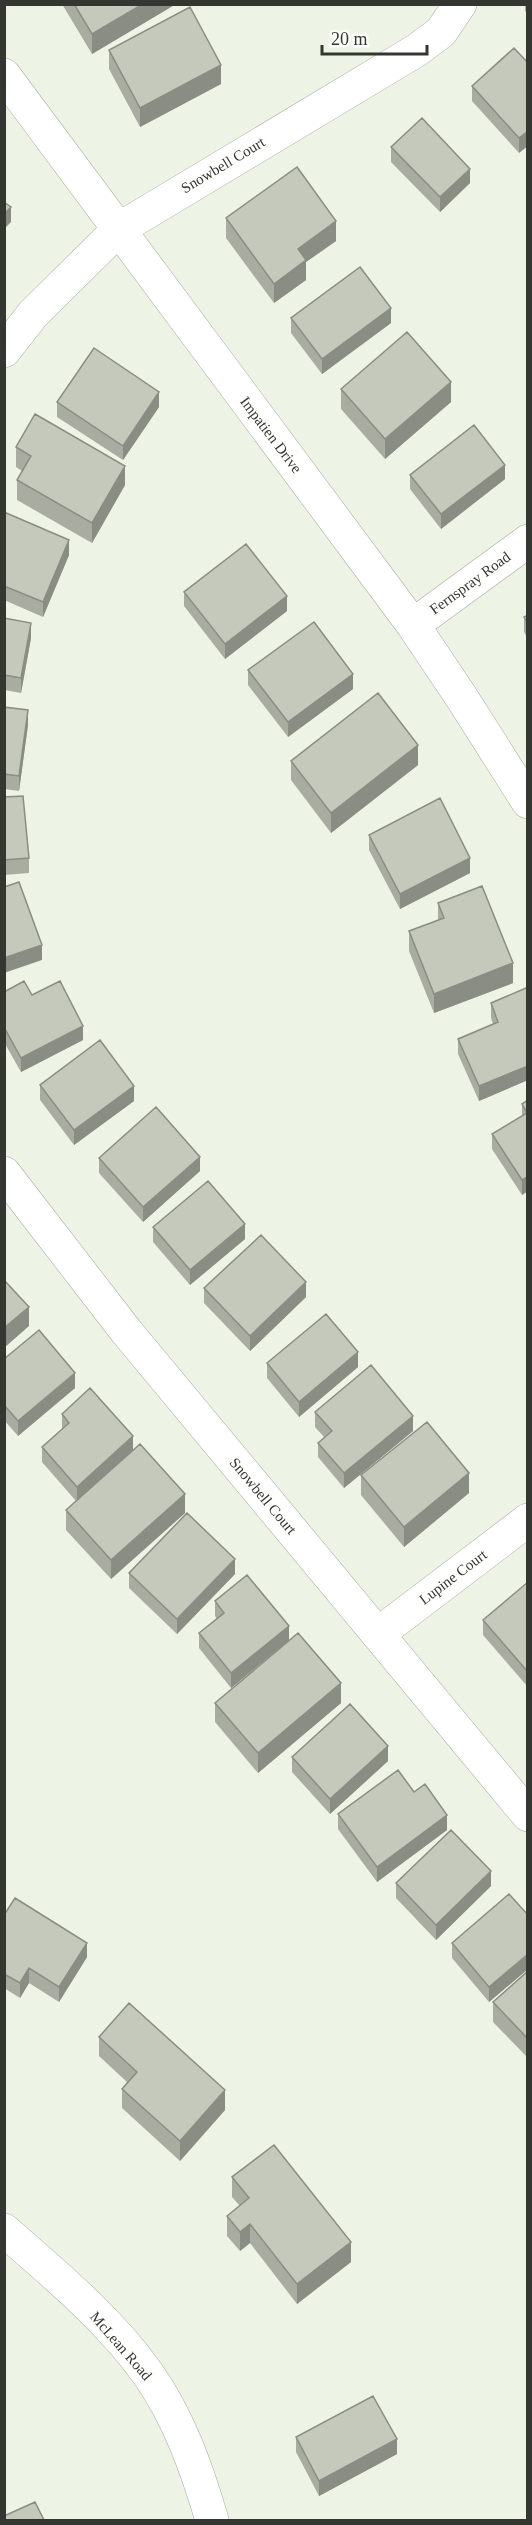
<svg xmlns="http://www.w3.org/2000/svg" width="532" height="2525" font-family="Georgia,serif">
	<style>
		.lines { fill: none; stroke-linecap: round; stroke-linejoin: round }
		.minor-casing { stroke: #a5ab9d; stroke-width: 34 }
		.minor { stroke: #fff; stroke-width: 33 }
		.wall { fill: #a9ada1 }
		.shaded-wall { fill: #898d83 }
		.building { fill: #c4c9bb; stroke: #898d83; stroke-width: 1.5 }
		.labels { text-anchor: middle; stroke-width: 6; stroke-linejoin: round; paint-order: stroke }
		.street-label { font-size: 15px; fill: #343731; stroke: #fefffc }
	</style>
	<rect width="100%" height="100%" fill="#eef4e5"/>
	<g class="lines">
		<g class="minor-casing">
			<path id="minor" d="M 4,75 L 413,625 L 462,698 L 528,802
				M 4,351 L 33,314 L 119,229 L 417,50 L 441,32 L 460,4
				M 413,625 L 528,541
				M 4,1173 L 126,1331 L 528,1815
				M 378,1634 L 528,1520
				M 4,2230 C 54,2274 109,2319 148,2374 C 179,2418 197,2469 212,2520"/>
		</g>
		<use href="#minor" class="minor"/>
	</g>
	<path class="wall" d="M 62,4 L 176,4 L 92,54 Z
		M 525,4 L 528,4 L 528,14 L 525,11 Z
		M 109,50 L 221,84 L 140,127 L 109,69 Z
		M 528,63 L 519,153 L 472,101 L 472,86 Z
		M 391,147 L 470,183 L 440,212 L 391,162 Z
		M 226,218 L 336,241 L 306,262 L 306,280 L 274,303 L 226,238 Z
		M 291,318 L 391,323 L 322,374 L 291,333 Z
		M 341,389 L 451,402 L 385,459 L 341,409 Z
		M 57,402 L 159,407 L 123,460 L 57,417 Z
		M 16,447 L 125,485 L 92,543 L 17,500 L 17,480 L 22,471 L 16,467 Z
		M 410,475 L 505,479 L 441,529 L 410,489 Z
		M 4,512 L 69,555 L 43,617 L 4,600 Z
		M 184,592 L 287,611 L 225,659 L 184,606 Z
		M 528,615 L 528,639 L 524,632 L 524,617 Z
		M 4,618 L 31,638 L 21,693 L 4,690 Z
		M 248,670 L 353,689 L 288,737 L 248,685 Z
		M 4,707 L 28,725 L 19,791 L 4,789 Z
		M 291,761 L 418,765 L 331,833 L 291,780 Z
		M 4,797 L 29,858 L 29,873 L 4,875 Z
		M 369,835 L 470,873 L 400,909 L 369,850 Z
		M 438,903 L 513,983 L 434,1013 L 409,951 L 409,931 L 438,920 Z
		M 4,992 L 32,995 L 83,1040 L 21,1072 L 4,1042 Z
		M 528,992 L 528,1080 L 479,1101 L 458,1054 L 458,1039 L 493,1024 L 491,1018 L 491,1003 Z
		M 40,1085 L 134,1101 L 74,1145 L 40,1100 Z
		M 528,1100 L 528,1191 L 522,1195 L 492,1149 L 492,1134 L 522,1116 L 522,1104 Z
		M 99,1158 L 200,1171 L 143,1222 L 99,1173 Z
		M 153,1227 L 245,1239 L 190,1285 L 153,1242 Z
		M 204,1288 L 306,1297 L 250,1351 L 204,1303 Z
		M 4,1359 L 75,1388 L 18,1436 L 4,1420 Z
		M 267,1363 L 358,1367 L 299,1417 L 267,1378 Z
		M 315,1412 L 413,1431 L 344,1488 L 318,1457 L 318,1443 L 324,1437 L 315,1427 Z
		M 62,1414 L 133,1450 L 185,1513 L 111,1579 L 66,1530 L 66,1510 L 76,1501 L 42,1462 L 42,1447 L 62,1429 Z
		M 361,1475 L 469,1493 L 404,1547 L 361,1495 Z
		M 129,1573 L 235,1574 L 177,1634 L 129,1588 Z
		M 528,1582 L 527,1686 L 483,1635 L 483,1620 Z
		M 215,1601 L 289,1640 L 341,1703 L 258,1773 L 215,1722 L 215,1703 L 282,1646 L 231,1688 L 199,1648 L 199,1633 L 217,1619 L 215,1616 Z
		M 292,1757 L 388,1761 L 330,1814 L 292,1772 Z
		M 414,1792 L 447,1830 L 377,1882 L 338,1829 L 338,1814 Z
		M 396,1883 L 491,1886 L 436,1940 L 396,1898 Z
		M 4,1915 L 87,1957 L 59,2002 L 29,1983 L 20,1998 L 4,1988 Z
		M 528,1915 L 528,1969 L 489,2002 L 452,1958 L 452,1943 Z
		M 528,1971 L 528,2058 L 493,2022 L 493,2002 Z
		M 99,2037 L 225,2110 L 180,2161 L 122,2108 L 122,2089 L 127,2082 L 99,2056 Z
		M 232,2177 L 351,2262 L 297,2304 L 250,2243 L 240,2251 L 227,2236 L 227,2216 L 240,2206 L 232,2197 Z
		M 296,2437 L 397,2454 L 319,2496 L 296,2452 Z"/>
	<path class="shaded-wall" d="M 143,4 L 176,4 L 92,54 L 92,34 Z
		M 221,65 L 221,84 L 140,127 L 140,108 Z
		M 528,131 L 528,146 L 519,153 L 519,138 Z
		M 470,169 L 470,183 L 440,212 L 440,197 Z
		M 11,207 L 11,222 L 4,229 L 4,214 Z
		M 336,221 L 336,241 L 306,262 L 306,280 L 274,303 L 274,284 L 298,249 Z
		M 391,308 L 391,323 L 322,374 L 322,359 Z
		M 451,382 L 451,402 L 385,459 L 385,439 Z
		M 159,392 L 159,407 L 123,460 L 123,446 Z
		M 505,465 L 505,479 L 441,529 L 441,514 Z
		M 125,466 L 125,485 L 92,543 L 92,523 Z
		M 69,540 L 69,555 L 43,617 L 43,602 Z
		M 287,596 L 287,611 L 225,659 L 225,644 Z
		M 31,623 L 31,638 L 21,693 L 21,678 Z
		M 353,674 L 353,689 L 288,737 L 288,722 Z
		M 28,710 L 28,725 L 19,791 L 19,776 Z
		M 418,745 L 418,765 L 331,833 L 331,813 Z
		M 470,858 L 470,873 L 400,909 L 400,894 Z
		M 42,945 L 42,960 L 4,973 L 4,958 Z
		M 513,963 L 513,983 L 434,1013 L 434,994 Z
		M 83,1026 L 83,1040 L 21,1072 L 21,1058 Z
		M 528,1066 L 528,1080 L 479,1101 L 479,1086 Z
		M 134,1086 L 134,1101 L 74,1145 L 74,1130 Z
		M 200,1157 L 200,1171 L 143,1222 L 143,1207 Z
		M 528,1176 L 528,1191 L 522,1195 L 522,1180 Z
		M 245,1224 L 245,1239 L 190,1285 L 190,1270 Z
		M 306,1282 L 306,1297 L 250,1351 L 250,1336 Z
		M 29,1307 L 29,1326 L 4,1348 L 4,1328 Z
		M 358,1352 L 358,1367 L 299,1417 L 299,1402 Z
		M 75,1373 L 75,1388 L 18,1436 L 18,1421 Z
		M 413,1416 L 413,1431 L 344,1488 L 344,1473 Z
		M 133,1436 L 133,1451 L 77,1502 L 77,1487 Z
		M 469,1473 L 469,1493 L 404,1547 L 404,1527 Z
		M 185,1494 L 185,1513 L 111,1579 L 111,1560 Z
		M 235,1559 L 235,1574 L 177,1634 L 177,1619 Z
		M 289,1626 L 289,1640 L 231,1688 L 231,1673 Z
		M 341,1683 L 341,1703 L 258,1773 L 258,1753 Z
		M 388,1746 L 388,1761 L 330,1814 L 330,1799 Z
		M 447,1815 L 447,1830 L 377,1882 L 377,1867 Z
		M 491,1871 L 491,1886 L 436,1940 L 436,1925 Z
		M 87,1943 L 87,1957 L 59,2002 L 59,1987 Z
		M 528,1954 L 528,1969 L 489,2002 L 489,1987 Z
		M 29,1968 L 29,1983 L 20,1998 L 20,1983 Z
		M 225,2090 L 225,2110 L 180,2161 L 180,2141 Z
		M 250,2224 L 250,2243 L 240,2251 L 240,2232 Z
		M 351,2242 L 351,2262 L 297,2304 L 297,2284 Z
		M 397,2439 L 397,2454 L 319,2496 L 319,2481 Z"/>
	<path class="building" d="M 74,4 L 143,4 L 92,34 Z
		M 190,7 L 221,65 L 140,108 L 109,50 Z
		M 514,48 L 528,63 L 528,131 L 519,138 L 472,86 Z
		M 422,118 L 470,169 L 440,197 L 391,147 Z
		M 297,167 L 336,221 L 298,249 L 306,260 L 274,284 L 226,218 Z
		M 4,202 L 11,207 L 4,214 Z
		M 360,267 L 391,308 L 322,359 L 291,318 Z
		M 407,332 L 451,382 L 385,439 L 341,389 Z
		M 94,348 L 159,392 L 123,446 L 57,402 Z
		M 35,414 L 125,466 L 92,523 L 17,480 L 31,456 L 16,447 Z
		M 474,425 L 505,465 L 441,514 L 410,475 Z
		M 4,512 L 69,540 L 43,602 L 4,586 Z
		M 246,544 L 287,596 L 225,644 L 184,592 Z
		M 528,615 L 528,624 L 524,617 Z
		M 4,618 L 31,623 L 21,678 L 4,675 Z
		M 314,622 L 353,674 L 288,722 L 248,670 Z
		M 378,693 L 418,745 L 331,813 L 291,761 Z
		M 4,707 L 28,710 L 19,776 L 4,774 Z
		M 23,796 L 29,858 L 4,860 L 4,797 Z
		M 440,798 L 470,858 L 400,894 L 369,835 Z
		M 19,882 L 42,945 L 4,958 L 4,887 Z
		M 482,886 L 513,963 L 434,994 L 409,931 L 444,918 L 438,903 Z
		M 24,981 L 32,995 L 60,981 L 83,1026 L 21,1058 L 4,1027 L 4,992 Z
		M 526,988 L 528,992 L 528,1066 L 479,1086 L 458,1039 L 498,1022 L 491,1003 Z
		M 100,1040 L 134,1086 L 74,1130 L 40,1085 Z
		M 528,1100 L 528,1176 L 522,1180 L 492,1134 L 527,1113 L 522,1104 Z
		M 156,1107 L 200,1157 L 143,1207 L 99,1158 Z
		M 208,1181 L 245,1224 L 190,1270 L 153,1227 Z
		M 261,1235 L 306,1282 L 250,1336 L 204,1288 Z
		M 4,1280 L 29,1307 L 4,1328 Z
		M 326,1314 L 358,1352 L 299,1402 L 267,1363 Z
		M 39,1330 L 75,1373 L 18,1421 L 4,1405 L 4,1359 Z
		M 371,1365 L 413,1416 L 344,1473 L 318,1443 L 332,1431 L 315,1412 Z
		M 90,1388 L 133,1436 L 77,1487 L 42,1447 L 69,1423 L 62,1414 Z
		M 427,1422 L 469,1473 L 404,1527 L 361,1475 Z
		M 140,1444 L 185,1494 L 111,1560 L 66,1510 Z
		M 187,1513 L 235,1559 L 177,1619 L 129,1573 Z
		M 247,1575 L 289,1626 L 231,1673 L 199,1633 L 224,1613 L 215,1601 Z
		M 528,1582 L 528,1671 L 527,1671 L 483,1620 Z
		M 298,1633 L 341,1683 L 258,1753 L 215,1703 Z
		M 350,1704 L 388,1746 L 330,1799 L 292,1757 Z
		M 398,1770 L 414,1792 L 425,1784 L 447,1815 L 377,1867 L 338,1814 Z
		M 451,1830 L 491,1871 L 436,1925 L 396,1883 Z
		M 509,1894 L 528,1915 L 528,1954 L 489,1987 L 452,1943 Z
		M 15,1898 L 87,1943 L 59,1987 L 29,1968 L 20,1983 L 4,1974 L 4,1915 Z
		M 528,1971 L 528,2039 L 493,2002 Z
		M 129,2003 L 225,2090 L 180,2141 L 122,2089 L 137,2072 L 99,2037 Z
		M 274,2145 L 351,2242 L 297,2284 L 250,2224 L 240,2232 L 227,2216 L 249,2198 L 232,2177 Z
		M 373,2396 L 397,2439 L 319,2481 L 296,2437 Z
		M 35,2502 L 44,2520 L 4,2520 L 4,2516 Z"/>
	<g class="labels">
		<g class="street-label">
			<text transform="translate(223 165) rotate(-31)" y="5">Snowbell Court</text>
			<text transform="translate(271 435) rotate(53)" y="5">Impatien Drive</text>
			<text transform="translate(470 583) rotate(-36)" y="5">Fernspray Road</text>
			<text transform="translate(263 1496) rotate(50)" y="5">Snowbell Court</text>
			<text transform="translate(453 1577) rotate(-37)" y="5">Lupine Court</text>
			<text transform="translate(121 2346) rotate(49)" y="5">McLean Road</text>
		</g>
	</g>
	<rect width="532" height="2525" fill="none" stroke="#343731" stroke-width="12"/>
	<path d="M322 45v9h105v-9" fill="none" stroke="#343731" stroke-width="3"/>
	<text x="331" y="45" font-size="18" fill="#343731" stroke="#fefffc" stroke-width="4.5" paint-order="stroke">20 m</text>
</svg>
